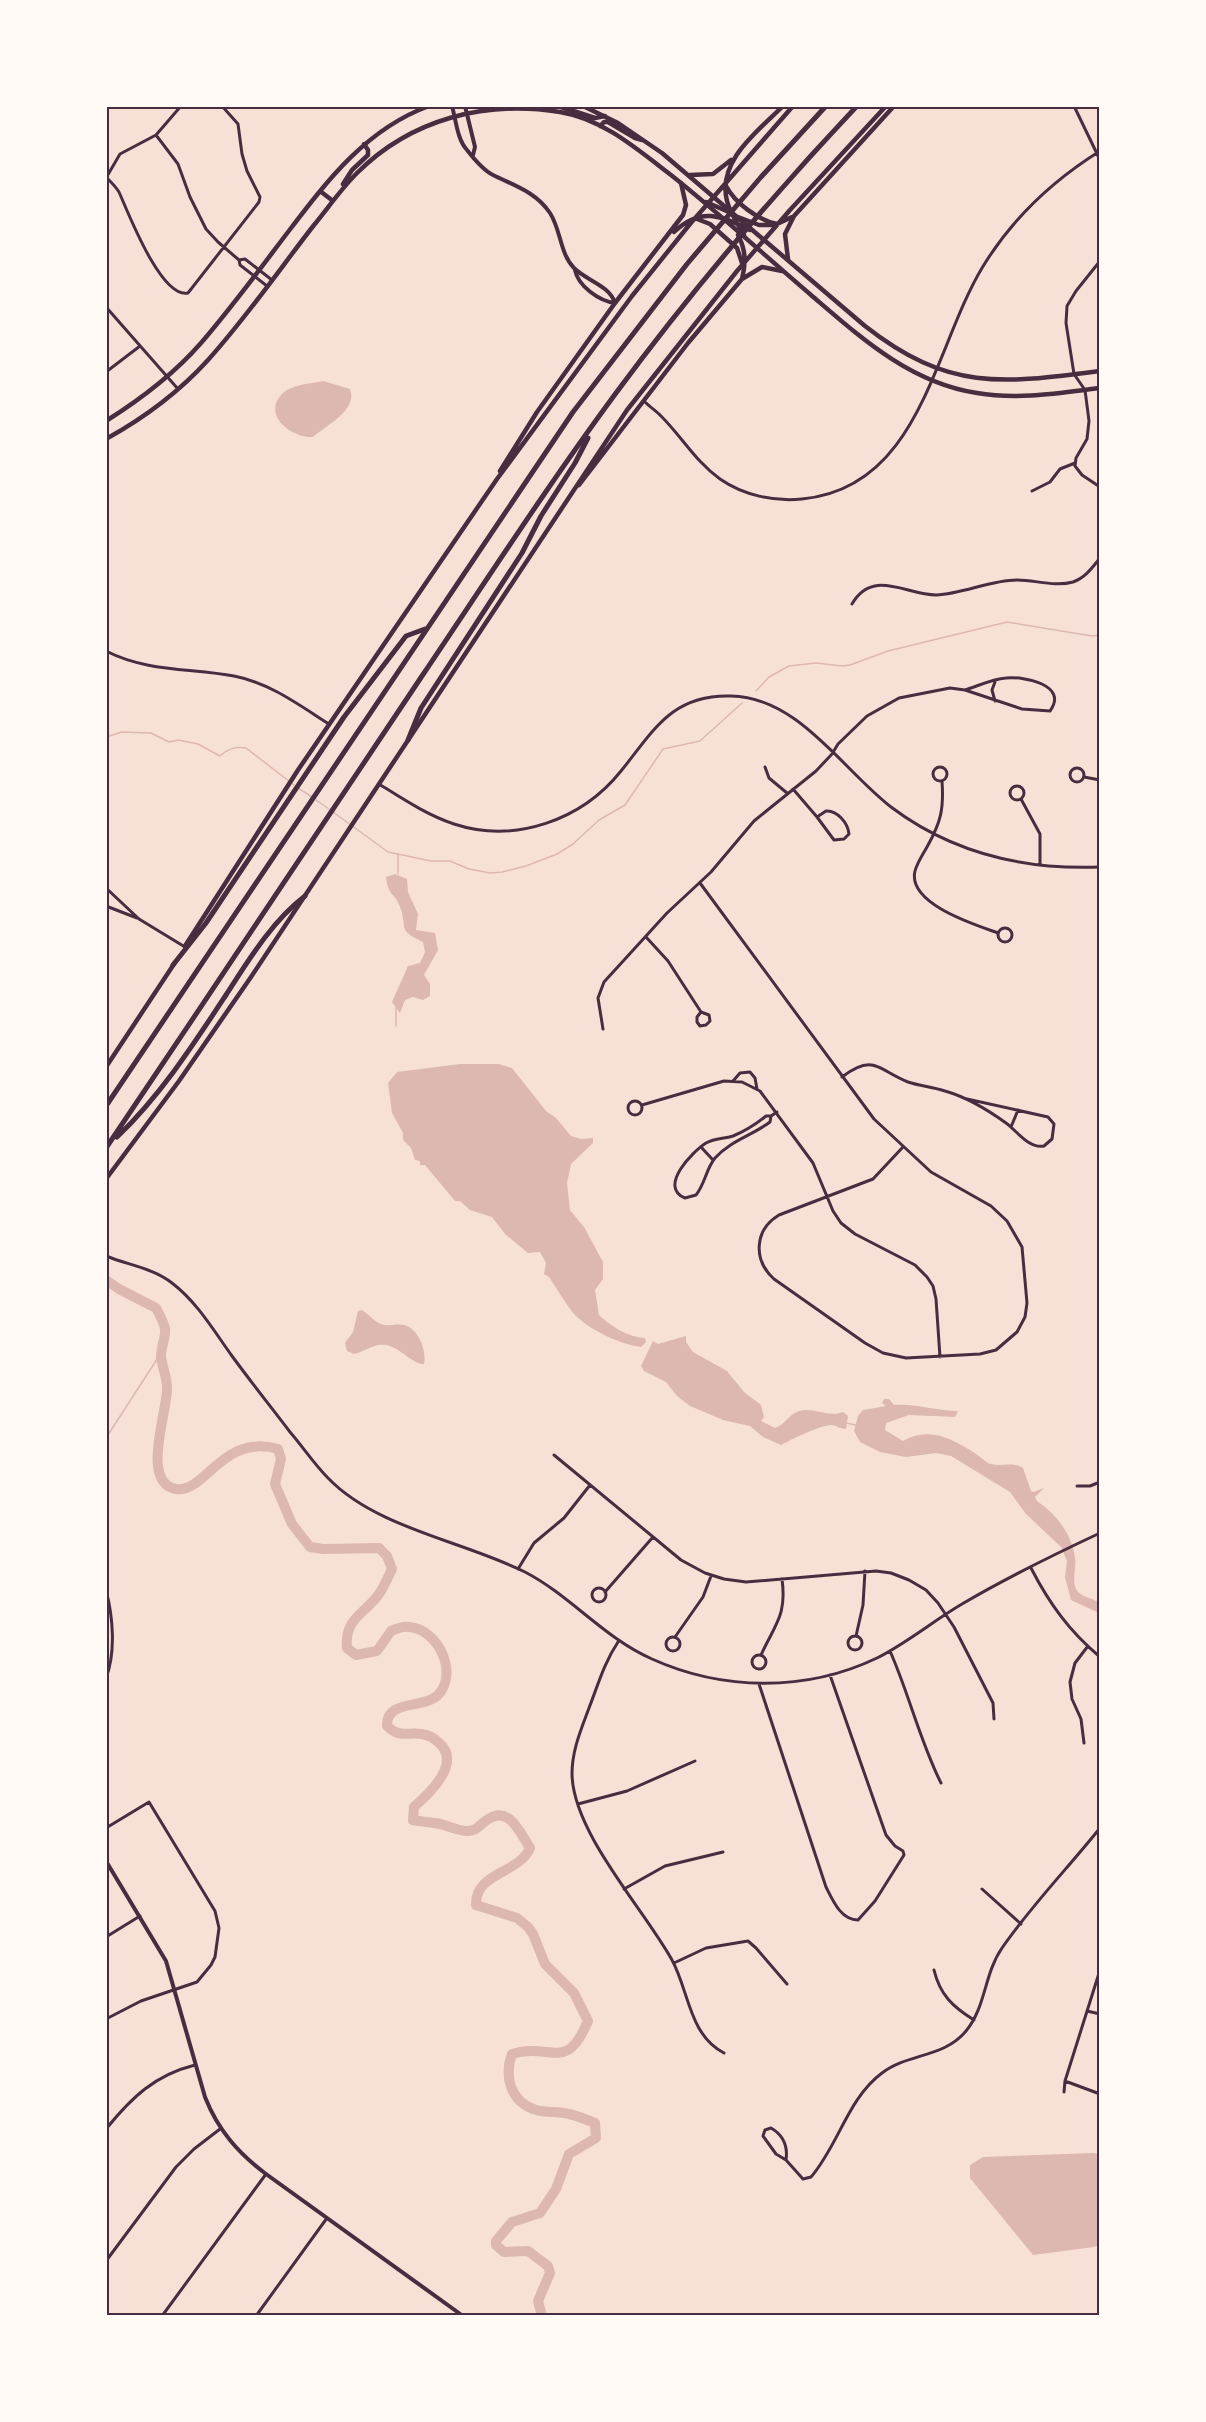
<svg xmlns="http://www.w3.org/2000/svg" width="1206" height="2422" font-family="Karla,sans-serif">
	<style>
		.water { fill: #dcb8b0 }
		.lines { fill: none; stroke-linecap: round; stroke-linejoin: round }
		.stream { stroke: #dcb8b0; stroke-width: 1.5 }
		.river { stroke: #dcb8b0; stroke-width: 10 }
		.minor { stroke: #4a2c40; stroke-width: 3 }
		.tertiary { stroke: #4a2c40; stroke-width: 4 }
		.secondary { stroke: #4a2c40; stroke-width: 4.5 }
		.primary { stroke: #4a2c40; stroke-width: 4.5 }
		.motorway { stroke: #4a2c40; stroke-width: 5 }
		.neatline { fill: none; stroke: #4a2c40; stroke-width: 2 }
	</style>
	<rect width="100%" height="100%" fill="#f7e1d7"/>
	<path class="water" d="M 323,381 L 350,389 C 358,410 327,425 313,437 C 290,438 262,414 282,394 C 292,384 310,384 323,381 Z
		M 395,874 L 407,879 L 408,892 L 418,914 L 416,930 L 435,933 L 438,950 L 424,975 L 430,984 L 430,996 L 423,1000 L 413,997 L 405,1000 L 400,1013 L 392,1002 L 408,966 L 420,963 L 425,952 L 423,942 C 396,930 408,927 400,907 C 395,892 388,897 386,877 Z
		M 460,1064 L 499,1064 L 512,1068 L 546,1111 L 556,1118 L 571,1136 L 581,1139 L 593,1138 L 593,1143 L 571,1164 L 567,1183 L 570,1210 L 584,1227 L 603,1262 L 603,1279 L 595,1290 L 599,1315 C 612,1327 628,1337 645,1338 L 646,1342 L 641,1347 C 619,1344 592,1331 576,1316 C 568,1308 556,1287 549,1277 L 544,1274 L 546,1263 L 540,1252 L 528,1253 L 505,1234 L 492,1217 L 470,1210 L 460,1201 L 455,1201 L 425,1165 L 420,1165 L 420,1161 L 415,1160 L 411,1148 L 403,1140 L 403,1133 L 392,1113 L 388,1083 L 397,1072 Z
		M 362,1310 C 369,1314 373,1321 381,1324 C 388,1327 396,1323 404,1325 C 418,1328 427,1350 424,1364 C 413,1365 400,1347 386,1345 C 373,1343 365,1352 354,1354 L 347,1351 L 345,1343 L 353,1332 L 358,1311 Z
		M 686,1336 L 686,1342 L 693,1352 L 727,1371 L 744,1392 L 761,1405 L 764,1417 L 761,1421 L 775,1428 C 785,1425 789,1414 799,1411 C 814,1407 828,1418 843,1412 L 848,1416 L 846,1429 C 841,1429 837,1426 832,1425 C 823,1424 790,1440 781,1445 L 763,1437 L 750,1426 L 723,1420 L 690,1406 L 677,1396 L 666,1382 L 644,1371 L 641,1366 L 653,1341 L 658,1344 Z
		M 884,1399 L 889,1399 L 894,1405 C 916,1403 936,1411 958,1411 L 955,1417 L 909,1415 L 886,1423 L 885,1430 L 903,1441 C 929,1426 953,1439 976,1454 C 981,1457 986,1463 991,1464 C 1002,1467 1012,1461 1023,1468 L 1031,1491 L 1034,1492 L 1044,1488 L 1035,1497 L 1037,1501 C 1057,1515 1071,1533 1075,1557 C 1077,1568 1070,1585 1079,1593 C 1083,1597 1092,1598 1096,1601 L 1099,1599 L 1099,1613 L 1071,1600 L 1065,1577 L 1067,1561 L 1061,1547 L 1026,1514 L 1010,1492 L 951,1456 L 936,1453 L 906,1457 L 880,1452 L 860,1442 L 854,1431 L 858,1416 L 863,1410 L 886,1406 L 882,1403 Z
		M 1094,2153 L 1100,2155 L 1099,2245 L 1094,2247 L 1033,2255 L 970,2178 L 970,2165 L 983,2157 Z"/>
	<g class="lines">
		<path class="stream" d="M 756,691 L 769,677 L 789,666 L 816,663 L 842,666 L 850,665 L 888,651 L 1007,622 L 1092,636 L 1100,635
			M 106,737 L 122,732 L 151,733 L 169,742 L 178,740 L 198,744 L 220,756 C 228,749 235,746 246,748 L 294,785
			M 298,788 L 312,797
			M 316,800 L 329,809
			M 333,812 L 388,852 L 431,861 L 450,861 L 469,869 L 490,873 L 502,872 L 526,866 L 557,854 L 573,844 L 599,820 L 625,805 L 663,749 L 700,741 L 742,703
			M 398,855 L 398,874
			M 396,1026 L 396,1007
			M 846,1423 L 856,1425
			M 106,1438 L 161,1353"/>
		<path class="river" d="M 106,1280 L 119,1289 L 156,1308 C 159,1314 164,1322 165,1329 C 166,1337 161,1347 161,1356 C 162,1367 167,1377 167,1388 C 168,1410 140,1483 176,1489 C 205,1494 222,1433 278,1449 L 281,1459 L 275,1484 L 292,1524 L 310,1547 L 323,1549 L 379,1548 L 387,1556 L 392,1569 C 388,1577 384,1587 379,1594 C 365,1614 344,1618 347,1648 L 356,1655 L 377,1651 L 391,1631 C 396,1629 403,1626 409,1627 C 438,1629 459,1673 438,1695 C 424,1709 386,1699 387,1726 C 399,1738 407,1732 422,1734 C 428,1735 434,1738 438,1742 C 463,1762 430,1793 414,1807 L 413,1820 C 422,1822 431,1822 440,1824 C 449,1826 459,1831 467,1831 C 477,1831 479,1825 487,1820 C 509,1804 520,1833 530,1848 C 519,1874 475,1872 476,1905 L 517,1918 L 528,1927 L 533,1934 L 545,1964 L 574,1993 L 588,2021 C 566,2074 551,2042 512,2054 C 504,2076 510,2102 536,2110 C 546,2113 558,2111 569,2114 C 578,2116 587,2120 595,2123 L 596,2138 L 569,2154 L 556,2189 L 540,2213 L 512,2222 L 496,2241 L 496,2245 L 504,2252 L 528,2251 L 548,2266 L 550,2273 L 538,2301 L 542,2316"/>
		<path class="minor" d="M 1074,106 L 1100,160
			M 156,135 L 178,164 L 190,197 L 206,229 L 218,242 L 239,260
			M 106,178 L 120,154 L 156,135 L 181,106
			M 107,178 C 111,182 116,187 119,192 C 128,212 161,299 188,293 L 259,202 L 260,197 L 247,171 L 242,154 L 238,124 L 222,106
			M 1100,261 L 1076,291 L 1067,306 L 1066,323 L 1074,374 L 1085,390 L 1089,421 L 1087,439 L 1076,458 L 1075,466 L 1082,475 L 1100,487
			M 267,286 L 240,265 L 239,260 L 245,259 L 272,280
			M 106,307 L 178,389
			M 106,372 L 140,346
			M 644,401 C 650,407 656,411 661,416 C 682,437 696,462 720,479 C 743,495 774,502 802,499 C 920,488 933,350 982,268 C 1011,220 1052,181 1100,151
			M 1032,491 L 1050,482 L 1060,469 L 1075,463
			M 852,604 C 873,568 906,595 936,595 C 963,594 990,580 1017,580 C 1035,580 1055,587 1073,582 C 1085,578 1092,568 1100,558
			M 106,651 C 147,672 190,668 234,676 C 270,683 299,705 329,724
			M 995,682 L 992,690 L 995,701
			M933 774a7 7 0 1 1 14 0a7 7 0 1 1-14 0Z
			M 765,767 L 769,778 L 787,793
			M1070 775a7 7 0 1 1 14 0a7 7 0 1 1-14 0Z
			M 1084,777 L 1100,780
			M 942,781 C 944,809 941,822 927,847 C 923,854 917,863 915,871 C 907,904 976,925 998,933
			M 379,784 C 403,799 427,815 454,824 C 515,844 582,820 621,771 C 653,732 671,694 731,696 C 798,697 842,769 891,807 C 952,853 1024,870 1100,867
			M1010 793a7 7 0 1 1 14 0a7 7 0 1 1-14 0Z
			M 793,789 L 817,817
			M 1021,799 L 1040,834 L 1040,865
			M 826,811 C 837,810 848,823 849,834 L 844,839 L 834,840 L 817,817 Z
			M 700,883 L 874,1119 L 931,1172 L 991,1206 L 1007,1221 L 1022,1247 L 1027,1303 L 1025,1317 L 1017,1332 L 996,1350 L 980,1354 L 906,1358 L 883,1353 L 865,1343 L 774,1279 C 753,1260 754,1230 779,1215 L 873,1179 L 903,1147
			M 106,888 L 139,919 L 185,947
			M 106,906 L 137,918
			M998 935a7 7 0 1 1 14 0a7 7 0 1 1-14 0Z
			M 646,937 L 668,961 L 701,1012 L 709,1015 L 710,1021 L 706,1025 L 700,1026 L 697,1022 L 697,1017 L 701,1012
			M 603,1029 L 598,998 L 604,982 L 667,913 L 711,872 L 754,821 L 816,771 L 832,754 L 838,744 L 867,716 L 899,698 L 950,688 L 965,690 L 1022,709 L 1050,711 C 1069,685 1024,676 1006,678 C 992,679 978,686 965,690
			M 842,1077 C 874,1053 878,1070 908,1082 C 920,1086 933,1087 945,1091 C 966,1097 988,1110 1006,1123 C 1017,1131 1029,1149 1044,1146 L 1052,1139 L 1054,1124 L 1048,1117 L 967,1099
			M 733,1081 L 740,1073 L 750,1072 L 755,1078 L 757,1089
			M628 1108a7 7 0 1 1 14 0a7 7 0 1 1-14 0Z
			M 642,1105 L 724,1081 L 742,1082 L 760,1091 L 813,1163 L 833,1211 L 841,1223 L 855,1234 L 915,1265 L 927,1277 L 933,1286 L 936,1299 L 940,1357
			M 771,1116 L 770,1122 C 753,1135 730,1141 715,1158 C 706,1169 705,1184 696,1195 L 685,1198 C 658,1187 692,1152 706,1143 C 715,1138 724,1139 733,1136 C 745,1131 756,1124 766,1116 L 771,1116 L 777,1112
			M 1011,1127 L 1018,1110
			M 701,1147 L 713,1160
			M 106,1256 C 128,1265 153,1268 172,1283 C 197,1302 214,1331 232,1356 C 251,1382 271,1407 290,1432 C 303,1447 314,1464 328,1478 C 376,1528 463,1541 525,1572 C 571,1596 604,1638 652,1659 C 723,1691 806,1692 877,1658 C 907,1643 933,1621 962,1604 C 1006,1578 1053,1555 1100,1533
			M 554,1455 L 681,1560 L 705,1573 L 724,1579 L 746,1582 L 876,1571 L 891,1573 L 909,1580 L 926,1590 L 938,1603 L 954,1627 L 993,1703 L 994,1719
			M 1077,1486 L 1090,1486 L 1100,1482
			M 1031,1568 C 1049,1603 1069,1631 1100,1657
			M 518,1569 L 534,1543 L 564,1518 L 590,1485
			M592 1595a7 7 0 1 1 14 0a7 7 0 1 1-14 0Z
			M 106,1590 C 113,1617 116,1652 106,1678
			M 605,1592 L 653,1537
			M848 1643a7 7 0 1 1 14 0a7 7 0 1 1-14 0Z
			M 856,1636 L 863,1605 L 865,1571
			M666 1644a7 7 0 1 1 14 0a7 7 0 1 1-14 0Z
			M 675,1637 L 703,1597 L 711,1576
			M 618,1642 C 604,1663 598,1685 589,1708 C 581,1730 572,1750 572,1774 C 573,1833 644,1909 672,1960 C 689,1991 689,2035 724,2053
			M 890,1651 C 909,1694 920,1741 941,1783
			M752 1662a7 7 0 1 1 14 0a7 7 0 1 1-14 0Z
			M 761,1655 C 775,1624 787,1616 782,1579
			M 759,1684 L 826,1887 C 833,1901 841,1920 858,1920 L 875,1901 L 904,1855 L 903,1851 L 895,1846 L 886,1835 L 830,1675
			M 1084,1743 L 1081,1719 L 1072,1699 L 1070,1682 L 1075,1663 L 1088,1646
			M 578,1804 L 627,1791 L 695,1761
			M 106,1828 L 149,1802 L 215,1911 L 219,1928 L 215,1957 L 211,1965 L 197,1982 L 141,2001 L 106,2019
			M 624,1889 L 665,1866 L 723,1852
			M 982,1889 L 1021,1924
			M 106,1937 L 140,1916
			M 674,1963 L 706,1948 L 748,1941 L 756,1948 L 787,1984
			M 934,1970 C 940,1995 953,2007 974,2020
			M 1087,2011 L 1100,2014
			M 1065,2081 L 1100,2094
			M 1064,2092 L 1065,2081 L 1100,1970
			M 771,2128 C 783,2135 788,2146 786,2160 L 776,2154 L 763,2136 L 765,2130 Z
			M 106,2129 C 132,2097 155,2075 195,2065
			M 786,2160 L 803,2179 L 811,2177 C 838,2146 848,2098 882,2073 C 908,2053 944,2058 966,2031 C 986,2007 984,1974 1002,1948 C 1031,1906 1068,1868 1100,1828
			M 106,2261 L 176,2167 L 194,2149 L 220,2129
			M 162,2316 L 266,2174
			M 256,2316 L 327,2218"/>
		<path class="tertiary" d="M 452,106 C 456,120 457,139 467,150 C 474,159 483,170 493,175 C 515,186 536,192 550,213 C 561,230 560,254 574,268 C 587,281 609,285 615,303 C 599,301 578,286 575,270
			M 465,106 L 475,147 L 473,155
			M 106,1861 L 166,1961 L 205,2097 C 218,2130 238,2153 266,2174 L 463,2316"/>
		<path class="secondary" d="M 690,175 L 713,174 L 731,160
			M 726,186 C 735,203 758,220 777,224 L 792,217
			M 706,202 L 731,213
			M 738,217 L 759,225 L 774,225
			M 697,219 L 710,224 L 737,248 L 743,266
			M 674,232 C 700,207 721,215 750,230
			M 738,235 C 746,250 746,263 742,279
			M 744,235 C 738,224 730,213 727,201 C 717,161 757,132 783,106
			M 788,259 L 785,234 L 794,216 L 894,106
			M 500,471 L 537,412 L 615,303 L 683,215 L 686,205 L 681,183
			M 579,485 L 688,343 L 742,279 L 762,267 L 782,271
			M 185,946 L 298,770 L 497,479 L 632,296 L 690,224 L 793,106
			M 106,1067 L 174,964
			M 106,1179 L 179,1081 L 251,977 L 627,410 L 737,271 L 790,210 L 886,106"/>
		<path class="primary" d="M 558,106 L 595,118 L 605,116
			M 583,106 L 618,123 L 662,153 L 865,326 C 948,391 1001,384 1100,371
			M 600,126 L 604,122 L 608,122 L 635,138 L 642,140
			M 343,184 L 352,170 L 368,155 L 368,150 L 364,144
			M 320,191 L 333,201
			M 106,421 C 141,399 174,374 201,343 C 232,307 260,269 288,232 C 327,181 366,129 429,106
			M 106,439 C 144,418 179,392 208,360 C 246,318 279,270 314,225 C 328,208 341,189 357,173 C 411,119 485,100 560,112 C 603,119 637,149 671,175 C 719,213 764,255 811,295 C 860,337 910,383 977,393 C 1018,400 1059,393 1100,388"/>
		<path class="motorway" d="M 408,740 L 421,708 L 522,553 L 541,516 L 575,463 L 588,438
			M 173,965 L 206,923 L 344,717 L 406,636 L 425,629
			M 106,1106 L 573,412 L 687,264 L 761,177 L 826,106
			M 117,1137 C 160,1096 193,1045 226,995 C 248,961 272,921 305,896
			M 106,1148 C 212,991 317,833 422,676 C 486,581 548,485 616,393 C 690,293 771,197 857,106"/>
	</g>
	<rect width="1206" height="2422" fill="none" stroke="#fffaf5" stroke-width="216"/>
	<rect x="108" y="108" width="990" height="2206" class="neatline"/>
</svg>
